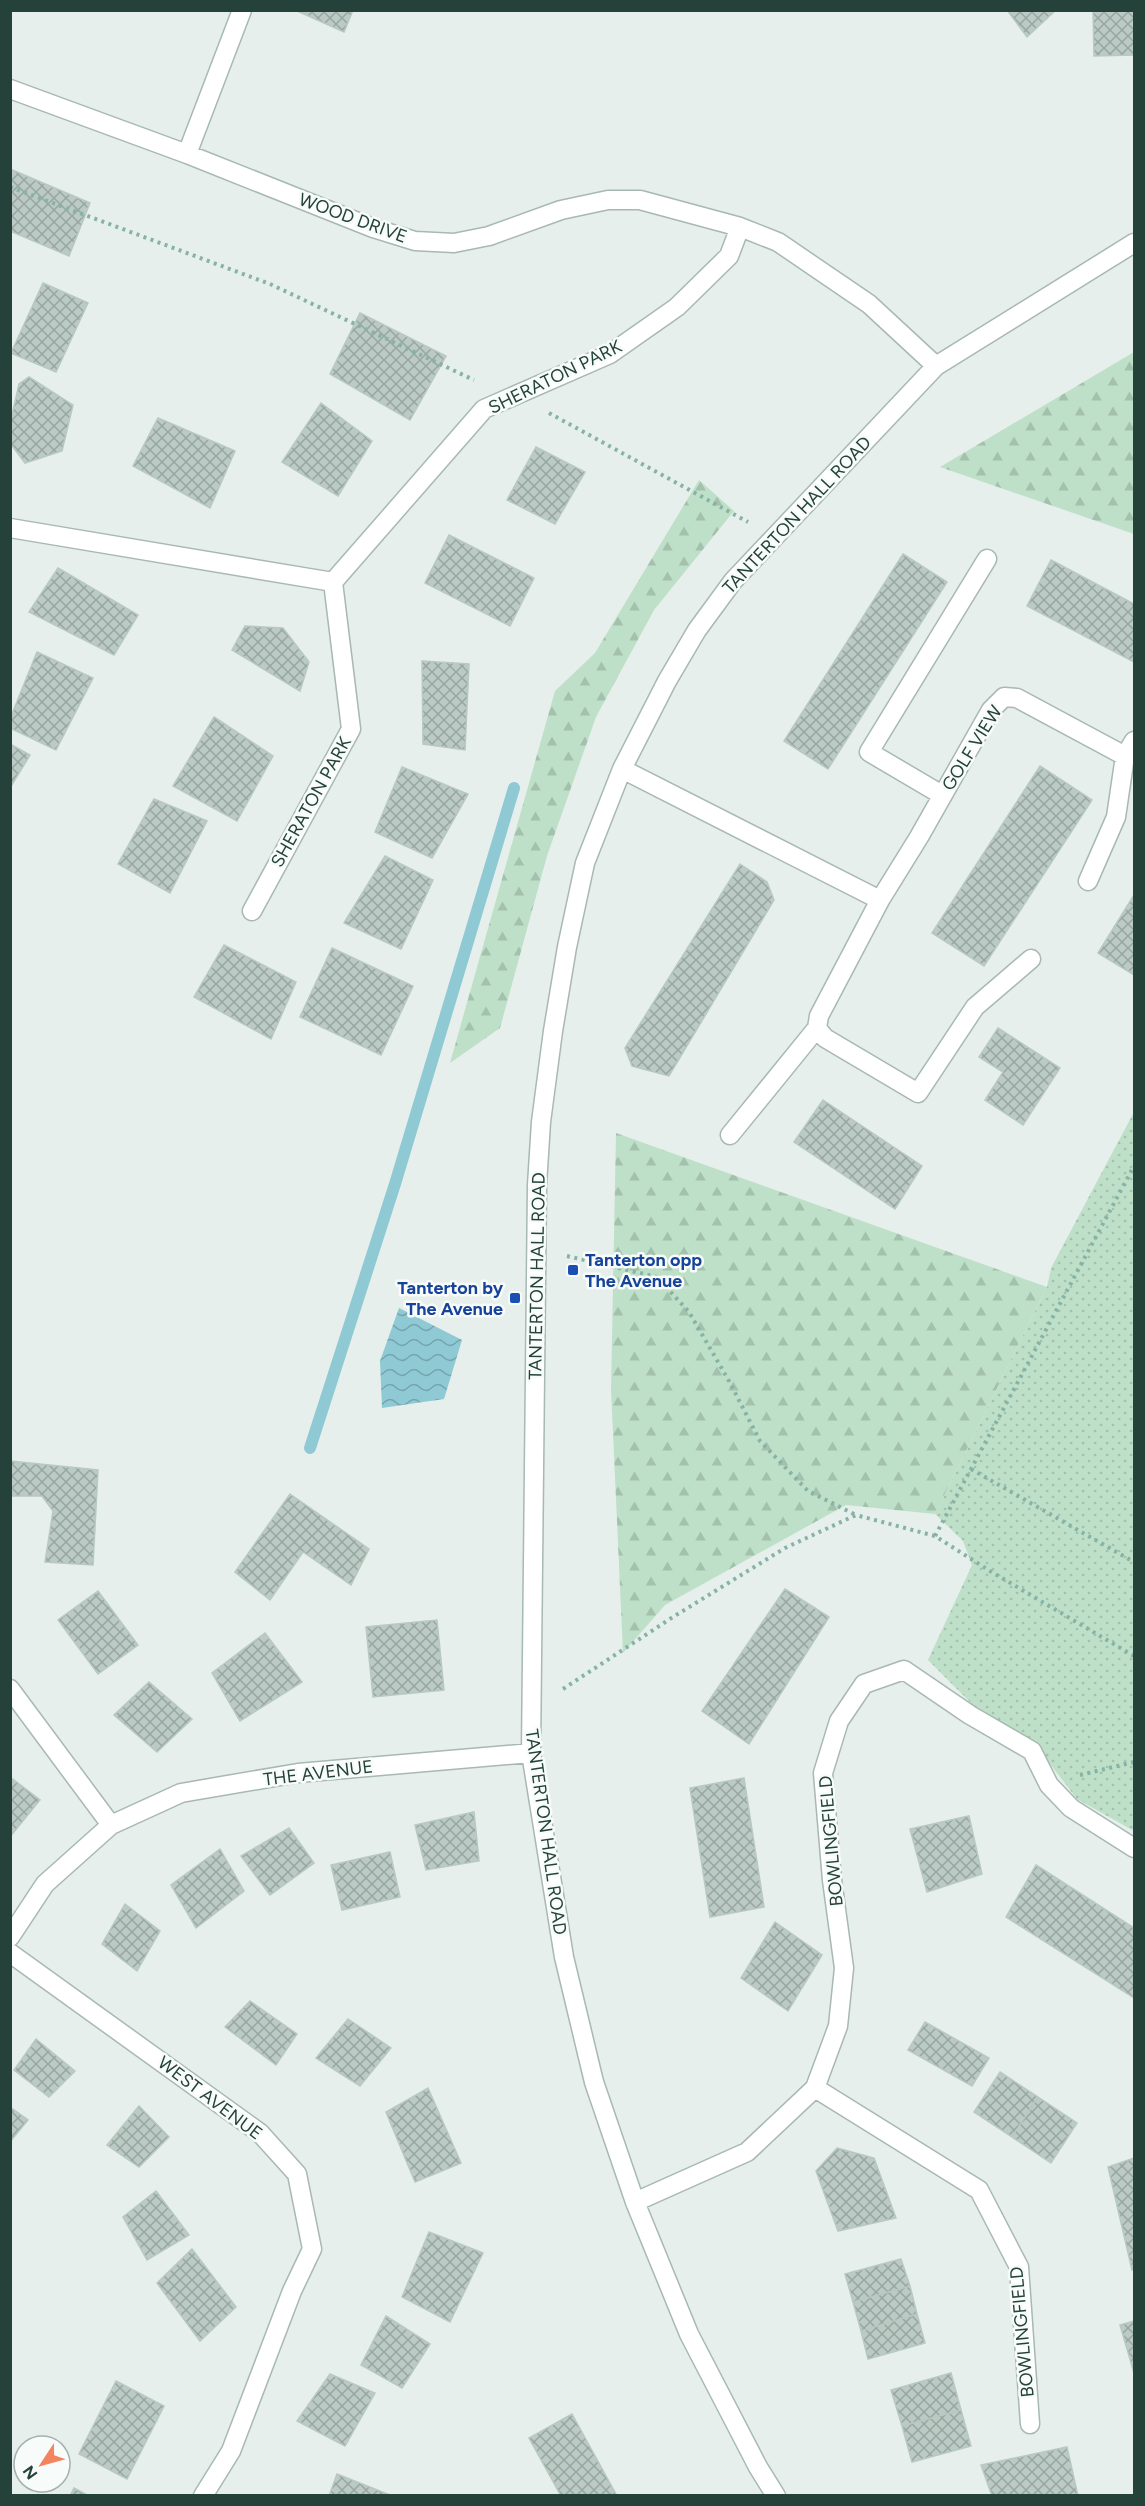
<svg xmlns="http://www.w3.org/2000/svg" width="1145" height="2506" font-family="Figtree,sans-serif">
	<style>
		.forest { fill: url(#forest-firs) }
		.park { fill: url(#park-dots) }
		.water { fill: url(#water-waves) }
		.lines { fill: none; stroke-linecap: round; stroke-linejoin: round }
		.stream { stroke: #8ec9d4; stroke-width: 12 }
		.building { fill: url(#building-cross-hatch); stroke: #b8c9c2; stroke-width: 1.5 }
		.minor-casing { stroke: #a8b8b2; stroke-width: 21 }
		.path { stroke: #86b3a5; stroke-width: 4; stroke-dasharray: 3 4.5; stroke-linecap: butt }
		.minor { stroke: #fff; stroke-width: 18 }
		.transit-dot { fill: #1a4fb4; stroke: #f7fbf9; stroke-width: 2 }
		.labels { text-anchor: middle; stroke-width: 5; stroke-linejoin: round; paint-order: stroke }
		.street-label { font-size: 18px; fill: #24423a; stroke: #f7fbf9 }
		.transit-label { font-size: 18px; font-weight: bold; fill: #164399; stroke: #f7fbf9; text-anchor: start }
	</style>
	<defs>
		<pattern id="forest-firs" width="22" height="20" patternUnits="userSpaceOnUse" patternTransform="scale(1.5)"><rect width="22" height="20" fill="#bfe0c8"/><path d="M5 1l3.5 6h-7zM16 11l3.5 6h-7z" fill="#a4c1ad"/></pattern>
		<pattern id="park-dots" width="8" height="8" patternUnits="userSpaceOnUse" patternTransform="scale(1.5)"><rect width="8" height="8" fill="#bfe0c8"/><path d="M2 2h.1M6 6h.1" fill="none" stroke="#a4c1ad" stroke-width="1.8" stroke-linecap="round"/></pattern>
		<pattern id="water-waves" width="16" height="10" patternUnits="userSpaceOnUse" patternTransform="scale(1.5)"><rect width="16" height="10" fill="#8ec9d4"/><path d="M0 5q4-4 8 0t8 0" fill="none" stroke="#74a5ad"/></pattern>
		<pattern id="building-cross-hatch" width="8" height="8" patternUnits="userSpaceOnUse" patternTransform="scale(1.5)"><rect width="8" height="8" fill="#bbcac4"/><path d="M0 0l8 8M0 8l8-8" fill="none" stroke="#98a6a0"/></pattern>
	</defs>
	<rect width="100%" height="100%" fill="#e6efeb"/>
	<path class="forest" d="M 1134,352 L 1134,534 L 940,467 Z
		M 699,480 L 734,511 L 654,610 L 596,717 L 547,856 L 500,1028 L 450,1063 L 555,691 L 595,653 Z
		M 616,1133 L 1047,1287 L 935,1514 L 846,1505 L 665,1605 L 623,1653 L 611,1389 Z"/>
	<path class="park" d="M 1134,1112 L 1134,1831 L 1077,1799 L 1040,1751 L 978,1710 L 928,1660 L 972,1565 L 963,1541 L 935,1514 L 1047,1287 L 1051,1268 Z"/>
	<path class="water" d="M 399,1308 L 462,1340 L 444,1399 L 382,1408 L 380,1361 Z"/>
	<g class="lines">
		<path class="stream" d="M 310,1448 L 395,1184 L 514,788"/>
	</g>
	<path class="building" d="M 295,10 L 353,10 L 344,32 Z
		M 1007,10 L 1056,10 L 1027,37 Z
		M 1093,10 L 1134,10 L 1134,55 L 1094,56 Z
		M 10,169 L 90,203 L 69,256 L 10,231 Z
		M 43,283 L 88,303 L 56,372 L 11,353 Z
		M 360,313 L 446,356 L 410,420 L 330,374 Z
		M 29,377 L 73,405 L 62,451 L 25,463 L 10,443 L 10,424 L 19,384 Z
		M 321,403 L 372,441 L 338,496 L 282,462 Z
		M 158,418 L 235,451 L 210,508 L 133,466 Z
		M 536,447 L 585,472 L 555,524 L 507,500 Z
		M 449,535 L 534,578 L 510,626 L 425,583 Z
		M 903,554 L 947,582 L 828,769 L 784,741 Z
		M 1051,560 L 1134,604 L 1134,662 L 1027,606 Z
		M 58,568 L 138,615 L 114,655 L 29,612 Z
		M 245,626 L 283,628 L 309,662 L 300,691 L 232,650 Z
		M 37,652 L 93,678 L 56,750 L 10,728 L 10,719 Z
		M 422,661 L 469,664 L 465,750 L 423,744 Z
		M 214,717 L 273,756 L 237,821 L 173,786 Z
		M 10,744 L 30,755 L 10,788 Z
		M 1040,766 L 1092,800 L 984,966 L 932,933 Z
		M 402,767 L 468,794 L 432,858 L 375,832 Z
		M 154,799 L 207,821 L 170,893 L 118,864 Z
		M 385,856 L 433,880 L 401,949 L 344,923 Z
		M 740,864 L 767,882 L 774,900 L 669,1076 L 632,1066 L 625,1048 Z
		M 1134,895 L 1134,975 L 1098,953 Z
		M 224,945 L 296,982 L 271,1039 L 194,997 Z
		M 332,948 L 413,986 L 381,1055 L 300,1017 Z
		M 998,1028 L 1060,1068 L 1023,1125 L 985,1100 L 1003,1072 L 979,1057 Z
		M 823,1100 L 922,1166 L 895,1209 L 794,1142 Z
		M 10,1461 L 98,1470 L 93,1565 L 45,1562 L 53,1511 L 42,1496 L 12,1496 Z
		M 290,1494 L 369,1549 L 351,1585 L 303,1552 L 270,1600 L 235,1572 Z
		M 785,1589 L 829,1617 L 749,1744 L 702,1711 Z
		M 98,1591 L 138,1645 L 98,1674 L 58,1620 Z
		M 437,1620 L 444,1690 L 373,1697 L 366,1627 Z
		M 265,1633 L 302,1682 L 240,1721 L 212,1673 Z
		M 149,1682 L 192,1719 L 157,1752 L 114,1715 Z
		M 10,1777 L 40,1800 L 10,1837 Z
		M 744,1778 L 764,1907 L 710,1917 L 690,1788 Z
		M 474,1812 L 479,1861 L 426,1870 L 415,1825 Z
		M 969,1816 L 982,1874 L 927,1892 L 910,1829 Z
		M 289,1828 L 314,1863 L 270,1895 L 241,1856 Z
		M 220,1849 L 244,1891 L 196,1928 L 171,1885 Z
		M 390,1852 L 400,1897 L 342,1910 L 331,1865 Z
		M 1036,1865 L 1134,1928 L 1134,1998 L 1006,1917 Z
		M 125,1904 L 160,1931 L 137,1971 L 102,1944 Z
		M 775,1922 L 822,1955 L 788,2011 L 741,1978 Z
		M 250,2001 L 297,2034 L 276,2065 L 225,2027 Z
		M 348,2019 L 391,2048 L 360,2086 L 316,2058 Z
		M 925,2022 L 989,2058 L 972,2086 L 908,2050 Z
		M 36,2039 L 75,2071 L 49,2097 L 14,2070 Z
		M 1000,2072 L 1038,2097 L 1012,2137 L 974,2112 Z
		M 428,2088 L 461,2163 L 415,2182 L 386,2112 Z
		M 1038,2097 L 1077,2123 L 1051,2163 L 1012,2137 Z
		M 139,2106 L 169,2137 L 139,2167 L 107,2145 Z
		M 10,2107 L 28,2120 L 10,2142 Z
		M 837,2148 L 874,2158 L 896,2218 L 838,2231 L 816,2171 Z
		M 1134,2158 L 1134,2270 L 1132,2270 L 1108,2167 Z
		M 156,2191 L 189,2235 L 147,2260 L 123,2217 Z
		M 429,2232 L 483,2253 L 450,2322 L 402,2297 Z
		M 192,2249 L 236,2307 L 200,2341 L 157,2283 Z
		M 901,2259 L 910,2286 L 853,2302 L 845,2274 Z
		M 910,2286 L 917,2314 L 861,2331 L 853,2302 Z
		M 917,2314 L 925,2343 L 868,2359 L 861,2331 Z
		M 386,2316 L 430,2344 L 402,2388 L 361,2365 Z
		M 1134,2321 L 1134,2373 L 1120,2325 Z
		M 951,2373 L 961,2410 L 902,2426 L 891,2390 Z
		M 330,2374 L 375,2393 L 345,2446 L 297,2421 Z
		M 116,2381 L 164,2406 L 127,2479 L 79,2454 Z
		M 961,2410 L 971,2446 L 912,2462 L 902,2426 Z
		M 572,2414 L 617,2496 L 561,2496 L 529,2438 Z
		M 1067,2447 L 1078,2496 L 992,2496 L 981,2465 Z
		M 337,2474 L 390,2495 L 390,2496 L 329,2496 Z
		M 74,2488 L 89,2496 L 70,2496 Z"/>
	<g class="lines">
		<g class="minor-casing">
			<path id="minor" d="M 10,89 L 187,154 L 373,228 L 415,241 L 454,243 L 489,236 L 561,210 L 608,200 L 640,200 L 740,227
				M 187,154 L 242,10
				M 10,528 L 333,582 L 484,409 L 610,354 L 677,307 L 729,256 L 740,227 L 778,242 L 869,304 L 936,366
				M 622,769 L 880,900
				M 942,795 L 869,752 L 987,559
				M 1088,881 L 1116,817 L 1125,756
				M 252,911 L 351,729 L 333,582
				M 1031,959 L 975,1007 L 918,1093 L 825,1038 L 817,1028 L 819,1016 L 880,900 L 919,837 L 991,710 L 1004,697 L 1017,698 L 1125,756 L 1134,741
				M 730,1135 L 817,1028
				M 10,1689 L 111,1825
				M 10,1937 L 45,1884 L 111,1825 L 181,1793 L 298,1773 L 531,1753
				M 10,1953 L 260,2133 L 297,2174 L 312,2249 L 292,2291 L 231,2451 L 203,2496
				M 815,2088 L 979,2190 L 1019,2267 L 1030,2424
				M 635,2202 L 747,2152 L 815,2088 L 838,2026 L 844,1968 L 832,1880 L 823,1773 L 839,1721 L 864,1684 L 904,1670 L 970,1715 L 1032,1751 L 1049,1785 L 1071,1808 L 1134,1848
				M 776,2496 L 758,2467 L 689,2334 L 635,2202 L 594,2082 L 564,1957 L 531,1753 L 537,1185 L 541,1122 L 553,1031 L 567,947 L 585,863 L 622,769 L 667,681 L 697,630 L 733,581 L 936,366 L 1134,243"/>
		</g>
		<path class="path" d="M 10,187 L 270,284 L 474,380
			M 549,413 L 748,522
			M 567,1256 L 657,1277 L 689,1312 L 729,1381 L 760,1441 L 808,1491 L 856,1515
			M 971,1469 L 1134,1562
			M 935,1536 L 1134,1166
			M 563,1689 L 673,1617 L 785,1548 L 856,1515 L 935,1536 L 990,1571 L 1134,1656
			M 1080,1775 L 1134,1762"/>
		<use href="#minor" class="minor"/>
	</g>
	<g class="transit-dot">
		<rect x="567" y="1264" width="12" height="12" rx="3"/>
		<rect x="509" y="1292" width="12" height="12" rx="3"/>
	</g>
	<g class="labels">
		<g class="street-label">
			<text transform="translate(353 218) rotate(20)" y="6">WOOD DRIVE</text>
			<text transform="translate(555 377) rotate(-26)" y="6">SHERATON PARK</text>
			<text transform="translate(797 515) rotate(-47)" y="6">TANTERTON HALL ROAD</text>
			<text transform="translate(972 748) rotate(-58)" y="6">GOLF VIEW</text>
			<text transform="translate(311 802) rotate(-61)" y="6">SHERATON PARK</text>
			<text transform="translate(537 1276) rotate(-89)" y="6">TANTERTON HALL ROAD</text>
			<text transform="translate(318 1773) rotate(-7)" y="6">THE AVENUE</text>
			<text transform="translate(546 1832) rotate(82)" y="6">TANTERTON HALL ROAD</text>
			<text transform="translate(831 1841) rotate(-95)" y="6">BOWLINGFIELD</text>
			<text transform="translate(210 2098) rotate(37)" y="6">WEST AVENUE</text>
			<text transform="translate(1022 2332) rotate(-95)" y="6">BOWLINGFIELD</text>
		</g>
		<g class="transit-label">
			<text x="585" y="1266">Tanterton opp<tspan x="585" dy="21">The Avenue</tspan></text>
			<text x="503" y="1294" text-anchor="end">Tanterton by<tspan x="503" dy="21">The Avenue</tspan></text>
		</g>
	</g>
	<rect width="1145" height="2506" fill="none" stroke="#24423a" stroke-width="24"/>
	<g transform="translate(42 2464) rotate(234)"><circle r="28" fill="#f7fbf9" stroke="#a3b1ad" stroke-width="1.5"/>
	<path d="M0-4.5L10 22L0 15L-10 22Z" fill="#f4845f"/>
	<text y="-9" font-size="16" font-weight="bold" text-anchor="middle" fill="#24423a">N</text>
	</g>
</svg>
